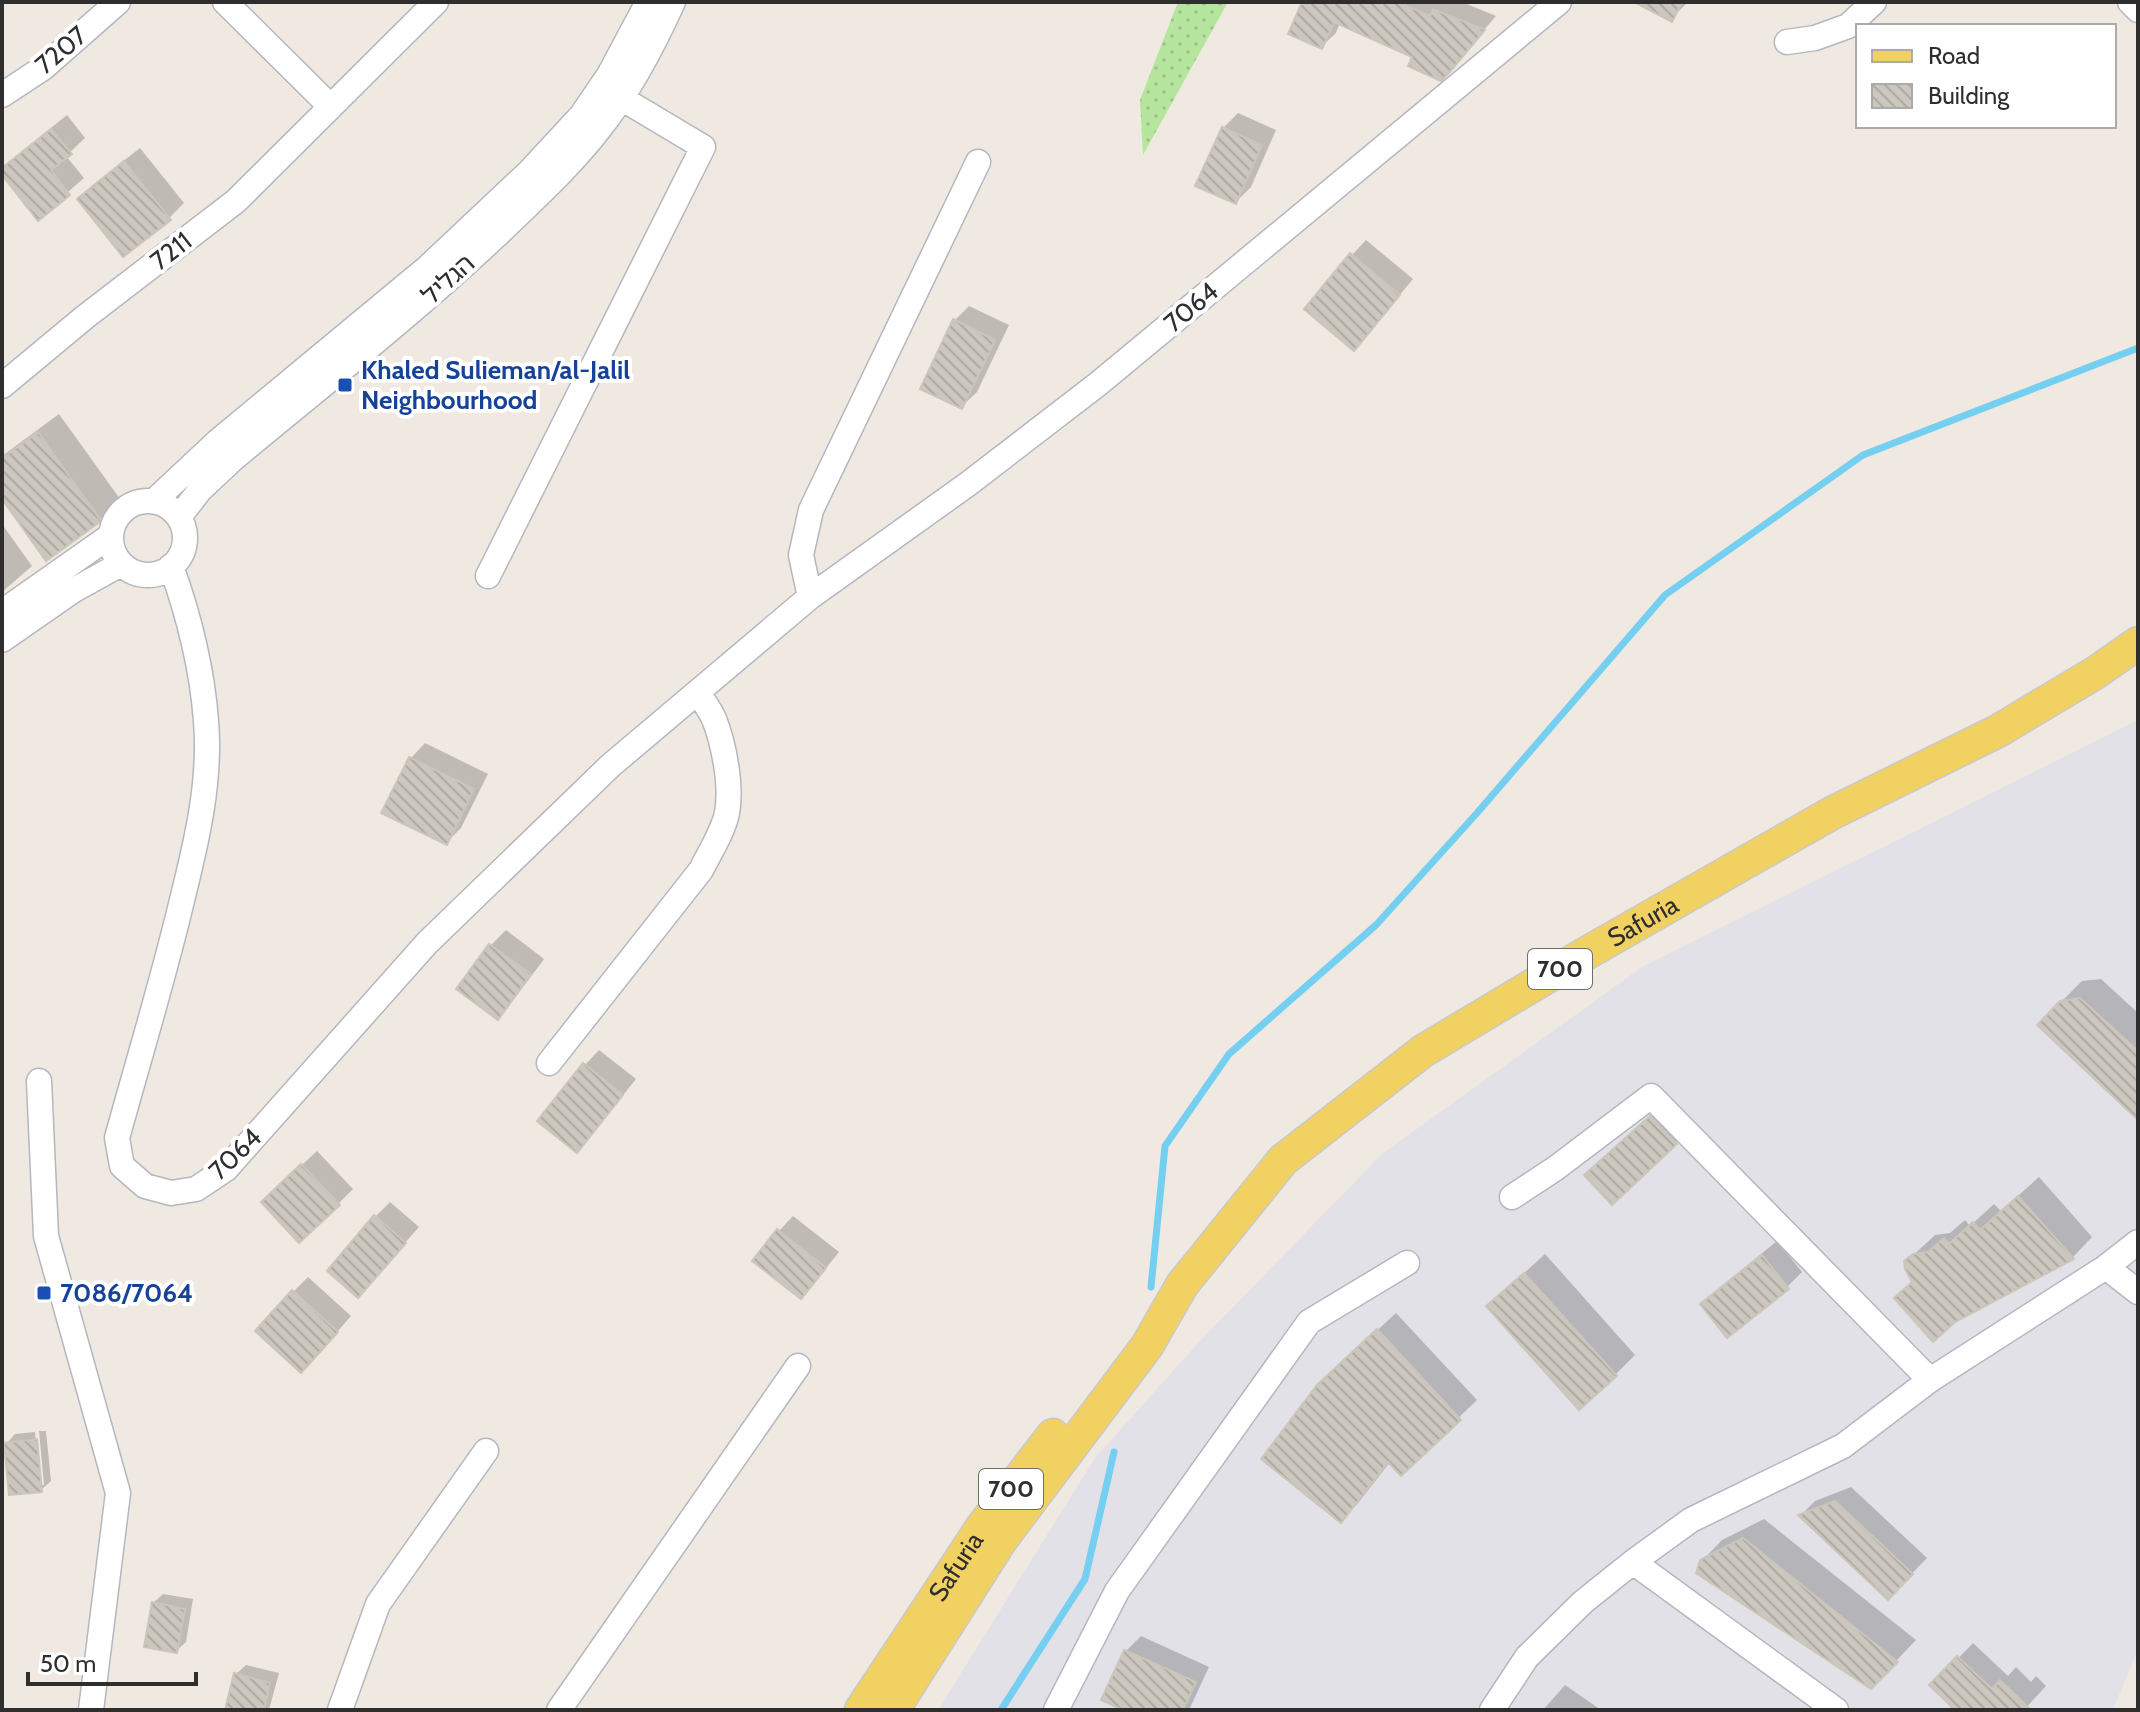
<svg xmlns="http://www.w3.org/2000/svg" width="2140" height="1712" font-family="Cabin,'Noto Sans Hebrew',sans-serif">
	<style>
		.industrial { fill: #e3e1e8 }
		.grass { fill: url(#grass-dots) }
		.shadow { fill: #0003 }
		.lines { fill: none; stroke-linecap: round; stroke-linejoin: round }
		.stream { stroke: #75cff0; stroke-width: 7 }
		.building { fill: url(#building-back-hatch); stroke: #cbc5ba; stroke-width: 2 }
		.minor-casing { stroke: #b4b7c1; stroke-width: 27 }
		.major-casing { stroke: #c9c9c9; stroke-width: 35 }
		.minor { stroke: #fff; stroke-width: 24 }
		.major { stroke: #f2d163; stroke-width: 32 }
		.transit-dot { fill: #1a4fb4; stroke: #fff; stroke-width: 3 }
		.labels { text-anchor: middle; stroke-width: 8; stroke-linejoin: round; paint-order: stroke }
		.shield { fill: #fff; stroke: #6d6d6d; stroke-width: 2 }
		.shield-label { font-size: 24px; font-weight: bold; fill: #2e2e2e }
		.street-label { font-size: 26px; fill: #2e2e2e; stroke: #fff }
		.transit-label { font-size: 26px; font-weight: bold; fill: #164399; stroke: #fff; text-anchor: start }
	</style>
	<defs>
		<pattern id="grass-dots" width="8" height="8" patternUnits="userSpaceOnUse" patternTransform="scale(2)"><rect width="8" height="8" fill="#b6e59e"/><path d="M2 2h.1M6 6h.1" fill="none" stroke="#9dc588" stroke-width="1.8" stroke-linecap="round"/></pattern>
		<pattern id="building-back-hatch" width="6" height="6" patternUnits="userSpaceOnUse" patternTransform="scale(2)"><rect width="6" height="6" fill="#cbc7bf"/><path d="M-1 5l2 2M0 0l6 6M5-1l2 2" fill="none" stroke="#afaba4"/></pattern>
	</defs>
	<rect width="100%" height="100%" fill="#efe9e1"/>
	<path class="industrial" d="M 2138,720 L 2138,1649 L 2113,1710 L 938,1710 L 1095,1458 L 1199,1342 L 1382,1154 L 1642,967 Z"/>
	<path class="grass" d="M 1178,2 L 1228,2 L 1143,155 L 1140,100 Z"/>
	<path class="shadow" d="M 1305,2 L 1462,2 L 1496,16 L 1447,73 L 1340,23 L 1336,33 L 1322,46 Z
		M 1639,2 L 1688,2 L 1671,19 Z
		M 1238,113 L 1276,130 L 1251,187 L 1236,202 L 1223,128 Z
		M 67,115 L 85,138 L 66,156 L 84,178 L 38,218 L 2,170 L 16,156 Z
		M 140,148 L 184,203 L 169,218 L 79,199 L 94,184 Z
		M 1366,240 L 1413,279 L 1368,333 L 1352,255 Z
		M 969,306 L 1009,325 L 977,392 L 962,406 L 954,321 Z
		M 59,414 L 120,499 L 100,519 L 47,558 L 2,495 L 2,456 Z
		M 2,524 L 32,566 L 2,592 Z
		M 425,743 L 488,774 L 461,828 L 446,843 L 411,758 Z
		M 506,930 L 544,959 L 512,1002 L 498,1017 L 459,989 L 491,945 Z
		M 2101,979 L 2138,1013 L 2138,1117 L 2061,1002 L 2082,981 Z
		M 599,1050 L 636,1079 L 591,1135 L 577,1150 L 585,1065 Z
		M 1666,1103 L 1691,1128 L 1612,1202 L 1602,1161 Z
		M 317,1151 L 353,1189 L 338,1204 L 278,1187 Z
		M 2039,1177 L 2092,1237 L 2073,1257 L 1954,1320 L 1913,1281 L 1906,1262 L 1935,1235 L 1950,1233 L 1965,1220 L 1970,1226 L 1994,1204 L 2001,1211 Z
		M 390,1202 L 419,1227 L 358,1296 L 375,1217 Z
		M 793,1216 L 839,1252 L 815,1282 L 800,1297 L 779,1231 Z
		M 1777,1241 L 1802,1272 L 1787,1287 L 1703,1304 L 1718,1289 Z
		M 1545,1254 L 1635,1355 L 1615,1375 L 1509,1287 Z
		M 308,1277 L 351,1316 L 316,1356 L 293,1292 Z
		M 1396,1313 L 1477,1400 L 1401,1473 L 1390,1462 L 1359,1502 L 1341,1520 L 1338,1367 Z
		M 39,1431 L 46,1431 L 51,1481 L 41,1490 L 6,1444 L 15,1434 L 35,1432 L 40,1485 L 44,1485 Z
		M 1851,1487 L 1927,1558 L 1888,1598 L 1801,1515 L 1815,1501 Z
		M 1764,1519 L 1916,1640 L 1871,1687 L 1702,1561 L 1722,1540 Z
		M 163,1594 L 193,1599 L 186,1642 L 176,1651 L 153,1603 Z
		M 1141,1636 L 1209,1667 L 1189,1710 L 1128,1710 L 1126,1651 Z
		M 1973,1643 L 2008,1676 L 2016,1667 L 2031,1682 L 2036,1676 L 2046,1686 L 2024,1710 L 1949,1710 L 1952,1704 L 1932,1685 Z
		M 246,1665 L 279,1673 L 269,1710 L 227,1710 L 236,1674 Z
		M 1565,1685 L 1601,1710 L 1543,1710 Z"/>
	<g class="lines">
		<path class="stream" d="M 1151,1287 L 1165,1146 L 1229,1054 L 1376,925 L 1477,813 L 1665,595 L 1863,455 L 2138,348
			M 1001,1710 L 1085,1579 L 1114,1452"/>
	</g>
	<path class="building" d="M 1302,2 L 1398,2 L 1430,16 L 1433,9 L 1485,30 L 1448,74 L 1441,81 L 1408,66 L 1412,57 L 1334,22 L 1322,49 L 1288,34 Z
		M 1634,2 L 1682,2 L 1672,22 Z
		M 1222,127 L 1262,145 L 1236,204 L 1195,186 Z
		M 51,129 L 72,154 L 51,170 L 70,195 L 38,221 L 2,175 L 2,168 Z
		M 124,161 L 171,220 L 123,257 L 77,199 Z
		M 1350,253 L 1400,295 L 1354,351 L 1304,309 Z
		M 953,319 L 995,340 L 962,409 L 920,389 Z
		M 38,432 L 101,521 L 46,561 L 2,499 L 2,458 Z
		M 409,757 L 474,789 L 447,845 L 381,813 Z
		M 489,944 L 531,974 L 498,1020 L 456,989 Z
		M 2080,998 L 2138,1051 L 2138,1120 L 2037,1025 L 2060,1001 Z
		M 583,1063 L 623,1095 L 577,1153 L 537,1121 Z
		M 1650,1116 L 1677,1144 L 1612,1205 L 1584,1175 Z
		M 301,1164 L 340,1205 L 299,1243 L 261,1202 Z
		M 2018,1196 L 2074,1259 L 1955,1322 L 1933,1342 L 1894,1298 L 1912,1282 L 1905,1269 L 1904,1261 L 1913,1254 L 1928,1252 L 1944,1238 L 1949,1244 L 1973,1222 L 1980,1230 Z
		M 374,1215 L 406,1243 L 358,1298 L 327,1271 Z
		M 777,1229 L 826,1268 L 801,1299 L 752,1261 Z
		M 1762,1255 L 1789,1289 L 1727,1338 L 1700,1304 Z
		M 1524,1273 L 1617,1376 L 1579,1410 L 1486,1306 Z
		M 292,1290 L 338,1332 L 301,1373 L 255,1331 Z
		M 1377,1329 L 1461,1420 L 1401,1476 L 1388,1462 L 1341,1523 L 1261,1459 L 1317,1385 Z
		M 37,1439 L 42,1492 L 9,1495 L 4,1443 Z
		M 1835,1501 L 1913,1574 L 1888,1600 L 1798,1515 Z
		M 1743,1538 L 1898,1662 L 1871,1689 L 1696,1573 L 1700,1560 Z
		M 152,1602 L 185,1609 L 177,1653 L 144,1647 Z
		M 1124,1650 L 1196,1682 L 1183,1710 L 1123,1710 L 1101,1700 Z
		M 1957,1656 L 1992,1689 L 2000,1680 L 2031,1710 L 1955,1710 L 1929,1685 Z
		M 234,1673 L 270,1683 L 264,1710 L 225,1710 Z"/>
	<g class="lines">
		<g class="minor-casing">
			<path id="minor" d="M 225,2 L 330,106
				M 2130,2 L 2138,10
				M 1787,42 L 1815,38 L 1848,26 L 1874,2
				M 2,95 L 43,68 L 118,2
				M 2,386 L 85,317 L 236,201 L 436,2
				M111 538a37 37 0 1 1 74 0a37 37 0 1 1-74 0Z
				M 154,501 L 217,442 L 427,268 L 530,171 L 581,116 L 609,75 L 648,2
				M 179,517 L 200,490 L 233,459 C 322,385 414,313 498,234 C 533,200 570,167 600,128 C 630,90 653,46 673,2
				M 171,566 C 189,616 202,668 206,721 C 211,780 197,840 183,896 C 164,977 139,1058 117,1138 L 122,1166 L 145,1186 L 171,1193 L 196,1189 L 226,1169 L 427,943 L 610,766 L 810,597 L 968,484 L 1098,384 L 1559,2
				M 488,576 L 703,147 L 621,98
				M 810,597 L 801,555 L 811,510 L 978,162
				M 2,612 L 110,536
				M 2,640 L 74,590 L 121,564
				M 549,1063 L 701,870 C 710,852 723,832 727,813 C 732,786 724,744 714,719 C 710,710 703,701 698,692
				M 39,1081 L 46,1236 L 118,1493 L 91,1710
				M 1512,1197 L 1556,1168 L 1651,1096 L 1930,1380
				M 2106,1267 L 2138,1292
				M 1633,1562 L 1836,1710
				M 340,1710 L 378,1604 L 486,1451
				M 559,1710 L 798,1366
				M 1056,1710 L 1117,1591 L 1309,1322 L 1407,1263
				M 1492,1710 L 1527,1657 L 1583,1602 L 1633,1562 L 1691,1520 L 1843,1446 L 1930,1380 L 2106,1267 L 2138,1242"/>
		</g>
		<g class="major-casing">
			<g id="major">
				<path id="s1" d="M 861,1710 L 982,1527 L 1053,1435"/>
				<path id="s2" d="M 893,1710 L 1001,1540 L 1147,1346 L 1182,1285 L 1283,1160 L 1423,1051 L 1585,954 L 1832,813 L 1998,731 L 2095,673 L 2138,643"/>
			</g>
		</g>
		<use href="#minor" class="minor"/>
		<use href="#major" class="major"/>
	</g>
	<g class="transit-dot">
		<rect x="337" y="377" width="16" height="16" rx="4"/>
		<rect x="36" y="1285" width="16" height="16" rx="4"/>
	</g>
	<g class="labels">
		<g class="shield">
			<rect x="1528" y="949" width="64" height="40" rx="6"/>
			<rect x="979" y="1469" width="64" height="40" rx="6"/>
		</g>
		<g class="shield-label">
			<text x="1560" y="977">700</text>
			<text x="1011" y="1497">700</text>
		</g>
		<g class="street-label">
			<text transform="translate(61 50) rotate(-40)" y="9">7207</text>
			<text transform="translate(171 251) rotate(-38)" y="9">7211</text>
			<text transform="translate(448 279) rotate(-42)" y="9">הגליל</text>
			<text transform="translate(1191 307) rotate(-40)" y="9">7064</text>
			<text dy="9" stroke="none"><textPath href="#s2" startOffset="1108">Safuria</textPath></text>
			<text transform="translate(235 1154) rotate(-44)" y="9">7064</text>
			<text dy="9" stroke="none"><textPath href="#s1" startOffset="172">Safuria</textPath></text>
		</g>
		<g class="transit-label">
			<text x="361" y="379">Khaled Sulieman/al-Jalil<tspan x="361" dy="30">Neighbourhood</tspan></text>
			<text x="60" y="1302">7086/7064</text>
		</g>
	</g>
	<rect width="2140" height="1712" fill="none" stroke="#2e2e2e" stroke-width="8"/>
	<rect x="1856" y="24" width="260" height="104" fill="#ffffff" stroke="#ababab" stroke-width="2"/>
	<rect x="1872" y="50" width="40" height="12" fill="#f2d163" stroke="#ababab" stroke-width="2"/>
	<text x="1928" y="64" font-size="24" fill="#2e2e2e">Road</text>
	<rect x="1872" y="84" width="40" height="24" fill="url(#building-back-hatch)" stroke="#ababab" stroke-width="2"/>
	<text x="1928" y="104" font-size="24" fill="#2e2e2e">Building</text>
	<path d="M28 1672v12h168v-12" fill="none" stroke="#2e2e2e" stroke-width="4"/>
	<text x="40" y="1672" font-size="24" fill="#2e2e2e" stroke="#ffffff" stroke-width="6" paint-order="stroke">50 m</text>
</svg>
